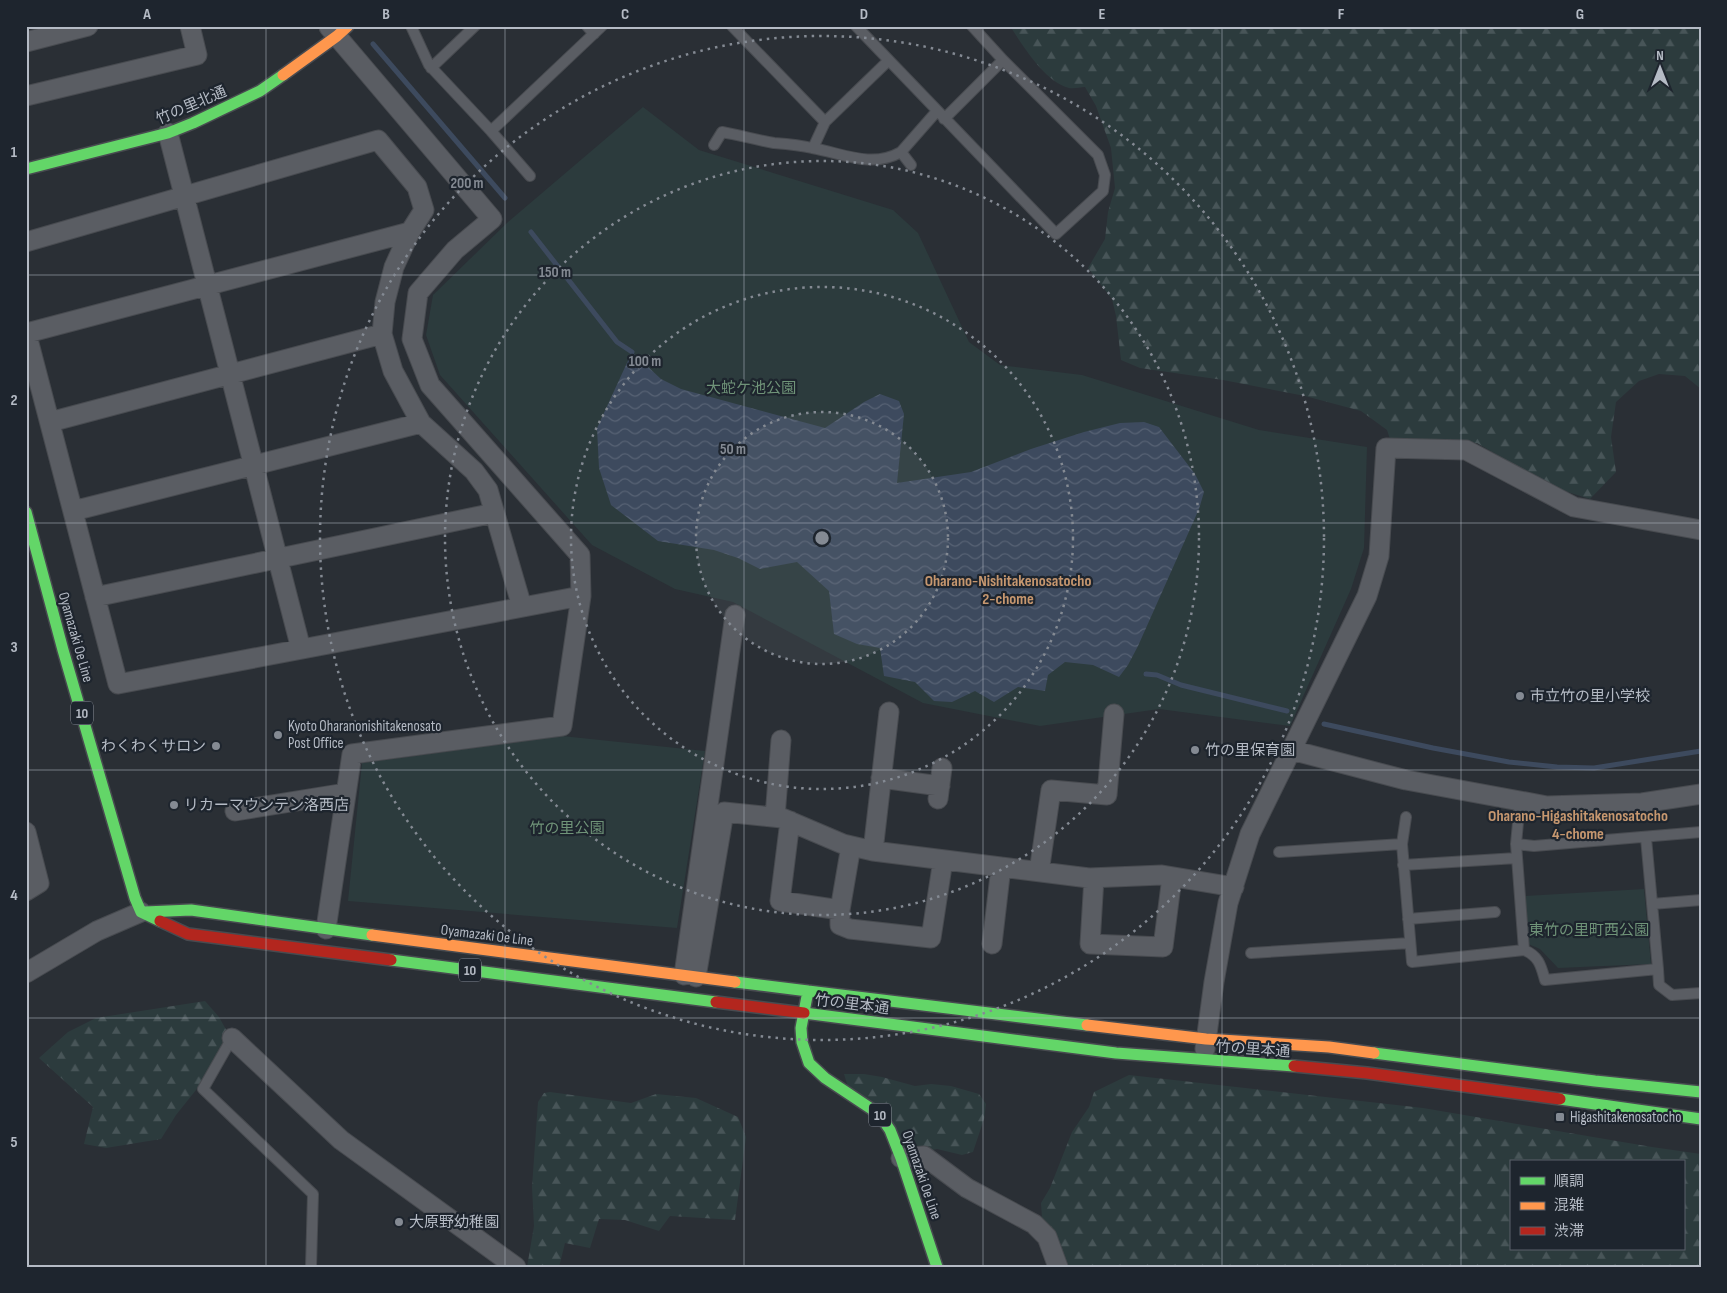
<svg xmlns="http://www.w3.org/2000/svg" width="1727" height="1293" font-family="'Sofia Sans Condensed','Noto Sans JP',sans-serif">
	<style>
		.green { fill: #2c3b3d }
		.forest { fill: url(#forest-firs); fill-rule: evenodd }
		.water { fill: url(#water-waves) }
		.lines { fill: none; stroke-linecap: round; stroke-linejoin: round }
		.stream { stroke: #3d4a5e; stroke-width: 5 }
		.lane-casing { stroke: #484b50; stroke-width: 12 }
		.street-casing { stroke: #484b50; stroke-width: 21 }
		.fast-casing { stroke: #484b50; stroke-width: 14 }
		.slow-casing { stroke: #484b50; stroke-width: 14 }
		.jam-casing { stroke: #484b50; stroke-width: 14 }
		.lane { stroke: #5a5d63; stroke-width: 10 }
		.street { stroke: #5a5d63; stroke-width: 19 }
		.fast { stroke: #63d668; stroke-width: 11 }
		.slow { stroke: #ff974d; stroke-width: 11 }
		.jam { stroke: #b3261e; stroke-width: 11 }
		.grid { fill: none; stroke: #b5bbc5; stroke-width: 1; stroke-opacity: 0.55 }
		.ring { fill: none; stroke: #848a93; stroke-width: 2.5; stroke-dasharray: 2.5 5 }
		.poi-dot { fill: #848a93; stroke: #1e252e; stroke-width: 2 }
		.labels { text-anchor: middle; stroke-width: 4.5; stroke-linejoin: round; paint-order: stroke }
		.shield { fill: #1e252e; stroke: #888e98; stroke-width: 1 }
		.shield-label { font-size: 14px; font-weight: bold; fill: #b5bbc5 }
		.street-label { font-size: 15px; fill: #b5bbc5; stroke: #1e252e }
		.park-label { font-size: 15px; fill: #6f9378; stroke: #1e252e }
		.poi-label { font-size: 15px; fill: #b5bbc5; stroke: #1e252e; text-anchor: start }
		.neighbourhood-label { font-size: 16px; font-weight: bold; fill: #c6976f; stroke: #1e252e }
		.centre { fill: #848a93; stroke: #1e252e; stroke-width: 2.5 }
		.ring-label { font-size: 15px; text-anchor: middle; font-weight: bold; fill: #848a93; stroke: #1e252e; stroke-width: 4.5; stroke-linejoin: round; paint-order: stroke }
		.neatline { fill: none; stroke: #b5bbc5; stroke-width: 2 }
		.grid-label { font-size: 16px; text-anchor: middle; font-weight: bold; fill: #b5bbc5 }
	</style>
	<defs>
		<pattern id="forest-firs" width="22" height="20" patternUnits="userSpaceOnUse" patternTransform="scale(1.25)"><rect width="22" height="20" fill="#2c3b3d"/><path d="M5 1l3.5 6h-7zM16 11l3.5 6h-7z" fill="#485558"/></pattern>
		<pattern id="water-waves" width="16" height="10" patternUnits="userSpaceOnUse" patternTransform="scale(1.25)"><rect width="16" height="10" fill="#3d4a5e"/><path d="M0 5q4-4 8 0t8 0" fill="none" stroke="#576274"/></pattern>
	</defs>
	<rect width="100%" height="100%" fill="#2a2f35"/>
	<path class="green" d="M 643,107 L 699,150 L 893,210 L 918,233 L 969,342 L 1000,365 L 1082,375 L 1259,430 L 1367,447 L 1364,548 L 1351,589 L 1290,726 L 1159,709 L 1040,726 L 923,703 L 733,602 L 675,589 L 592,545 L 440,375 L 426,335 L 433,295 L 508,222 Z
		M 562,736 L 705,751 L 677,928 L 348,901 L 362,763 Z
		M 1644,889 L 1651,964 L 1558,968 L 1540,949 L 1526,943 L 1525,896 Z"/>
	<path class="forest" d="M 1010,26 L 1701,26 L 1701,389 L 1685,376 L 1659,374 L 1639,381 L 1616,402 L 1611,437 L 1616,472 L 1590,499 L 1552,487 L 1477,443 L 1465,446 L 1390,439 L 1387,430 L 1361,411 L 1305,396 L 1223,380 L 1140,368 L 1121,360 L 1116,316 L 1112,299 L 1088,268 L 1105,239 L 1108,212 L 1115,188 L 1111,148 L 1096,106 L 1085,87 C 1080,87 1074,89 1069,88 C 1045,82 1023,46 1010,26 Z
		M 205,1001 L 219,1017 L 229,1035 L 196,1090 L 176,1115 L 161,1139 L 106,1148 L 84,1144 L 93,1107 L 39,1058 L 68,1032 L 96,1018 Z
		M 844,1074 L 864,1074 L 882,1077 L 915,1086 L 931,1084 L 951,1086 L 979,1094 L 986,1104 L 984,1119 L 973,1152 L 962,1155 L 937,1149 L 909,1155 L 848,1087 Z
		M 1129,1075 L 1423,1108 L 1652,1147 L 1701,1154 L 1701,1267 L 1064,1267 L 1050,1231 L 1042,1218 L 1041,1203 L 1050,1188 L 1072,1132 L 1089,1107 L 1094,1092 ZM 1511,1162 L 1683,1162 L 1683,1249 L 1511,1249 Z
		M 550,1092 L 631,1103 L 656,1094 L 696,1098 L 738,1117 L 746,1137 L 735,1220 L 670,1216 L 659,1231 L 625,1220 L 599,1219 L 590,1248 L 565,1243 L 559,1267 L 527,1267 L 534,1226 L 532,1187 L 538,1102 L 544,1093 Z"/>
	<path class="water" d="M 632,352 L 661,379 L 681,389 L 825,428 L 864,402 L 880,394 L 899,401 L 904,414 L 897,483 L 971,472 L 1031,449 L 1084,432 L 1120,423 L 1144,422 L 1159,427 L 1195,474 L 1204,492 L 1199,509 L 1138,646 L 1128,665 L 1119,677 L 1093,665 L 1065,662 L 1048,675 L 1045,691 L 1018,687 L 994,702 L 975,691 L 952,702 L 934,701 L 915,682 L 884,676 L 880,648 L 857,644 L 834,634 L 829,591 L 797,562 L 760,569 L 738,558 L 714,550 L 658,541 L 611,505 L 599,468 L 597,428 Z"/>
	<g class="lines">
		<path class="stream" d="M 373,44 L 505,198
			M 531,232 L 617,342 L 632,352
			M 1146,674 L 1157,675 L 1181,685 L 1287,711
			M 1324,724 L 1433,748 L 1509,762 L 1557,767 L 1594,768 L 1701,751"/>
		<g class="lane-casing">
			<path id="lane" d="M 411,26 L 429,65 L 491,131 L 530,176
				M 587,26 L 594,34
				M 732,26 L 825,122 L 888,61
				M 856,26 L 1056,234 L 1103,191 L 1105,175 L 1098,155 L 1003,60 L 972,26
				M 431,68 L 475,26
				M 944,119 L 1003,60
				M 491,131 L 602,26
				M 714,145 L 722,132 C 739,135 757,140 774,143 C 787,144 800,145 812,148 C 842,153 871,169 901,152
				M 813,148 L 825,122
				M 911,165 L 901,152 L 937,111
				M 1520,801 L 1516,844 L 1524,950
				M 1406,817 L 1402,844 L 1412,962 L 1524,950 C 1539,956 1541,966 1545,980 L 1658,969 L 1646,838
				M 1516,844 L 1534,846 L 1701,832
				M 1279,852 L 1402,844
				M 1403,865 L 1517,858
				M 1652,904 L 1701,900
				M 1408,919 L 1495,912
				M 1251,953 L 1410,943
				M 1658,969 L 1659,985 L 1672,995 L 1701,993
				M 232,1038 L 203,1089 L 313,1194 L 311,1267"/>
		</g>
		<g class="street-casing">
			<path id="street" d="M 26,42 L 88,26
				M 26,96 L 197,55 L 190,26
				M 168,133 L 301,649
				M 26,242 L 378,140 L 417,187 L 424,210 L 410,232 L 394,267 L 385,302 L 382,334 L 393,371 L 421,423 L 474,471 L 488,490 L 522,607
				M 26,332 L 118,684 L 581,596
				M 27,333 L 410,232
				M 50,422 L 382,334
				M 73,511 L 421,423
				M 95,597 L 494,513
				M 1291,750 L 1406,780 L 1547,806 L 1642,803 L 1701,794
				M 881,778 L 940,786
				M 938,799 L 942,768
				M 235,811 L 346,793
				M 775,817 L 781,740
				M 790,821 L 780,901 L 840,910 L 851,846
				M 26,832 L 39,883 L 26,891
				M 873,851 L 889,712
				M 1039,872 L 1051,790 L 1107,795 L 1114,714
				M 1094,878 L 1090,944 L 1163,947 L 1172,877
				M 840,910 L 840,925 L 850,929 L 931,938 L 943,860
				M 326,929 L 352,754 L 562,726 L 581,596 L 580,555 L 430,385 L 412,339 L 418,293 L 455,250 L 492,219 L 329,27
				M 992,944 L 1001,867
				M 26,973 L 97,931 L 141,912
				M 684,975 L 735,615
				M 696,977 L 724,812 L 782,818 L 843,844 L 873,851 L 1089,878 L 1162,875 L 1234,887
				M 232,1038 L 341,1140 L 516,1267
				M 1205,1049 L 1214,982 L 1228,903 L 1250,834 L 1367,596 L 1379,556 L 1386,448 L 1466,450 L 1574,507 L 1701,530
				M 901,1158 L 924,1156 L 967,1188 L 1034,1224 L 1047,1237 L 1058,1267"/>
		</g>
		<g class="fast-casing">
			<path id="fast" d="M 26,169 L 168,133 L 193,123 L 260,91 L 283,75
				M 26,512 L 63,650 L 135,898 L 141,912 L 160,921
				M 145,912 L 191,910 L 372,935
				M 391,960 L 716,1002
				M 735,982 L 808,991 L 801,1028 L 802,1042 L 809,1063 L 825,1078 L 879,1114 L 890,1130 L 901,1158 L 937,1267
				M 808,991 L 1087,1025
				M 804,1013 L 1116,1053 L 1294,1066
				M 1374,1053 L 1595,1081 L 1701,1092
				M 1560,1099 L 1701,1119"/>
		</g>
		<g class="slow-casing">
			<path id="slow" d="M 283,75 L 337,36 L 348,26
				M 372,935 L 735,982
				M 1087,1025 L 1206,1039 L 1329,1047 L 1374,1053"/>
		</g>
		<g class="jam-casing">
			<path id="jam" d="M 160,921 L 188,934 L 391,960
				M 716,1002 L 804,1013
				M 1294,1066 L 1367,1073 L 1560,1099"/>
		</g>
		<use href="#lane" class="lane"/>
		<use href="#street" class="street"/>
		<use href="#fast" class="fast"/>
		<use href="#slow" class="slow"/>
		<use href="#jam" class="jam"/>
	</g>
	<path class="grid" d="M 266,26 L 266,1267M 505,26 L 505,1267M 744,26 L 744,1267M 983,26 L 983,1267M 1222,26 L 1222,1267M 1461,26 L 1461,1267M 26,275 L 1701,275M 26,523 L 1701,523M 26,770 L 1701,770M 26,1018 L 1701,1018"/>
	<circle cx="822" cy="538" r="126" fill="#848a93" fill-opacity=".12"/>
	<g class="ring">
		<circle cx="822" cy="538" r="126"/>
		<circle cx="822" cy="538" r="251"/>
		<circle cx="822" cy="538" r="377"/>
		<circle cx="822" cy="538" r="502"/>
	</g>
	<g class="poi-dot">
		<circle cx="1520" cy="696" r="5"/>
		<circle cx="278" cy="735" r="5"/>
		<circle cx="216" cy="746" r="5"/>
		<circle cx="1195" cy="750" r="5"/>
		<circle cx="174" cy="805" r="5"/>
		<rect x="1555" y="1112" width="10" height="10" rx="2.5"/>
		<circle cx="399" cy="1222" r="5"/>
	</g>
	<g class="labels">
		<g class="shield">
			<rect x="71" y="701.5" width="22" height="23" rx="4"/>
			<rect x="459" y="958.5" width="22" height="23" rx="4"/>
			<rect x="869" y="1103.5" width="22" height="23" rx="4"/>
		</g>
		<g class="shield-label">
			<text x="82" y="718">10</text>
			<text x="470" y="975">10</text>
			<text x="880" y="1120">10</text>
		</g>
		<g class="street-label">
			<text transform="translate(191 105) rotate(-23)" y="5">竹の里北通</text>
			<text transform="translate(76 637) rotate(74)" y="5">Oyamazaki Oe Line</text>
			<text transform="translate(487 935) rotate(7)" y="5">Oyamazaki Oe Line</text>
			<text transform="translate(852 1004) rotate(7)" y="5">竹の里本通</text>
			<text transform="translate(1253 1049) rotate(4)" y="5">竹の里本通</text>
			<text transform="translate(922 1175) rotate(71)" y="5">Oyamazaki Oe Line</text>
		</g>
		<g class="park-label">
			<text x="751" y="393">大蛇ケ池公園</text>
			<text x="567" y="833">竹の里公園</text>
			<text x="1589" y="935">東竹の里町西公園</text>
		</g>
		<g class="poi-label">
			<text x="1530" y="701">市立竹の里小学校</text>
			<text x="288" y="731">Kyoto Oharanonishitakenosato<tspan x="288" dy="17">Post Office</tspan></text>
			<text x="206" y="751" text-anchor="end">わくわくサロン</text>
			<text x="1205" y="755">竹の里保育園</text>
			<text x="184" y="810">リカーマウンテン洛西店</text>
			<text x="1570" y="1122">Higashitakenosatocho</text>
			<text x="409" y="1227">大原野幼稚園</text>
		</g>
		<g class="neighbourhood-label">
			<text x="1008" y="586">Oharano-Nishitakenosatocho<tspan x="1008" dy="18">2-chome</tspan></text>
			<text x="1578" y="821">Oharano-Higashitakenosatocho<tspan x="1578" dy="18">4-chome</tspan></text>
		</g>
	</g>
	<circle cx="822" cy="538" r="8" class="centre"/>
	<g class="ring-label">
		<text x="467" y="188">200 m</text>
		<text x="555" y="277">150 m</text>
		<text x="645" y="366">100 m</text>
		<text x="733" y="454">50 m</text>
	</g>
	<rect width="1727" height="1293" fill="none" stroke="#1e252e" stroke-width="55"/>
	<rect x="1510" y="1160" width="175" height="90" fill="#1e252e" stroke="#5a616a"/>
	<rect x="1520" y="1177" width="25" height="8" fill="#63d668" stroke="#5a616a"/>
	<text x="1554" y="1186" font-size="15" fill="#b5bbc5">順調</text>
	<rect x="1520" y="1202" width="25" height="8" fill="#ff974d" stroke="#5a616a"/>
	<text x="1554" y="1210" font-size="15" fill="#b5bbc5">混雑</text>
	<rect x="1520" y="1227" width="25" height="8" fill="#b3261e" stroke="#5a616a"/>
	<text x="1554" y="1236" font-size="15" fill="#b5bbc5">渋滞</text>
	<g transform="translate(1660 68)" stroke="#1e252e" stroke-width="4" paint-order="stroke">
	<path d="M0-4L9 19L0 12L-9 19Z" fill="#b5bbc5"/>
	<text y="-8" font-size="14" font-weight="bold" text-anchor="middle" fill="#b5bbc5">N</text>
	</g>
	<rect x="28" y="28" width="1672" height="1238" class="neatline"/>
	<g class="grid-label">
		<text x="147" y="19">A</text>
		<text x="386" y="19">B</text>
		<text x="625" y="19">C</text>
		<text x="864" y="19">D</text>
		<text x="1102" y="19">E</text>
		<text x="1341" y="19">F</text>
		<text x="1580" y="19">G</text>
		<text x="14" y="157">1</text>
		<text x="14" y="405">2</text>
		<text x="14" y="652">3</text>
		<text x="14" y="900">4</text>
		<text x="14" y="1147">5</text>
	</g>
</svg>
